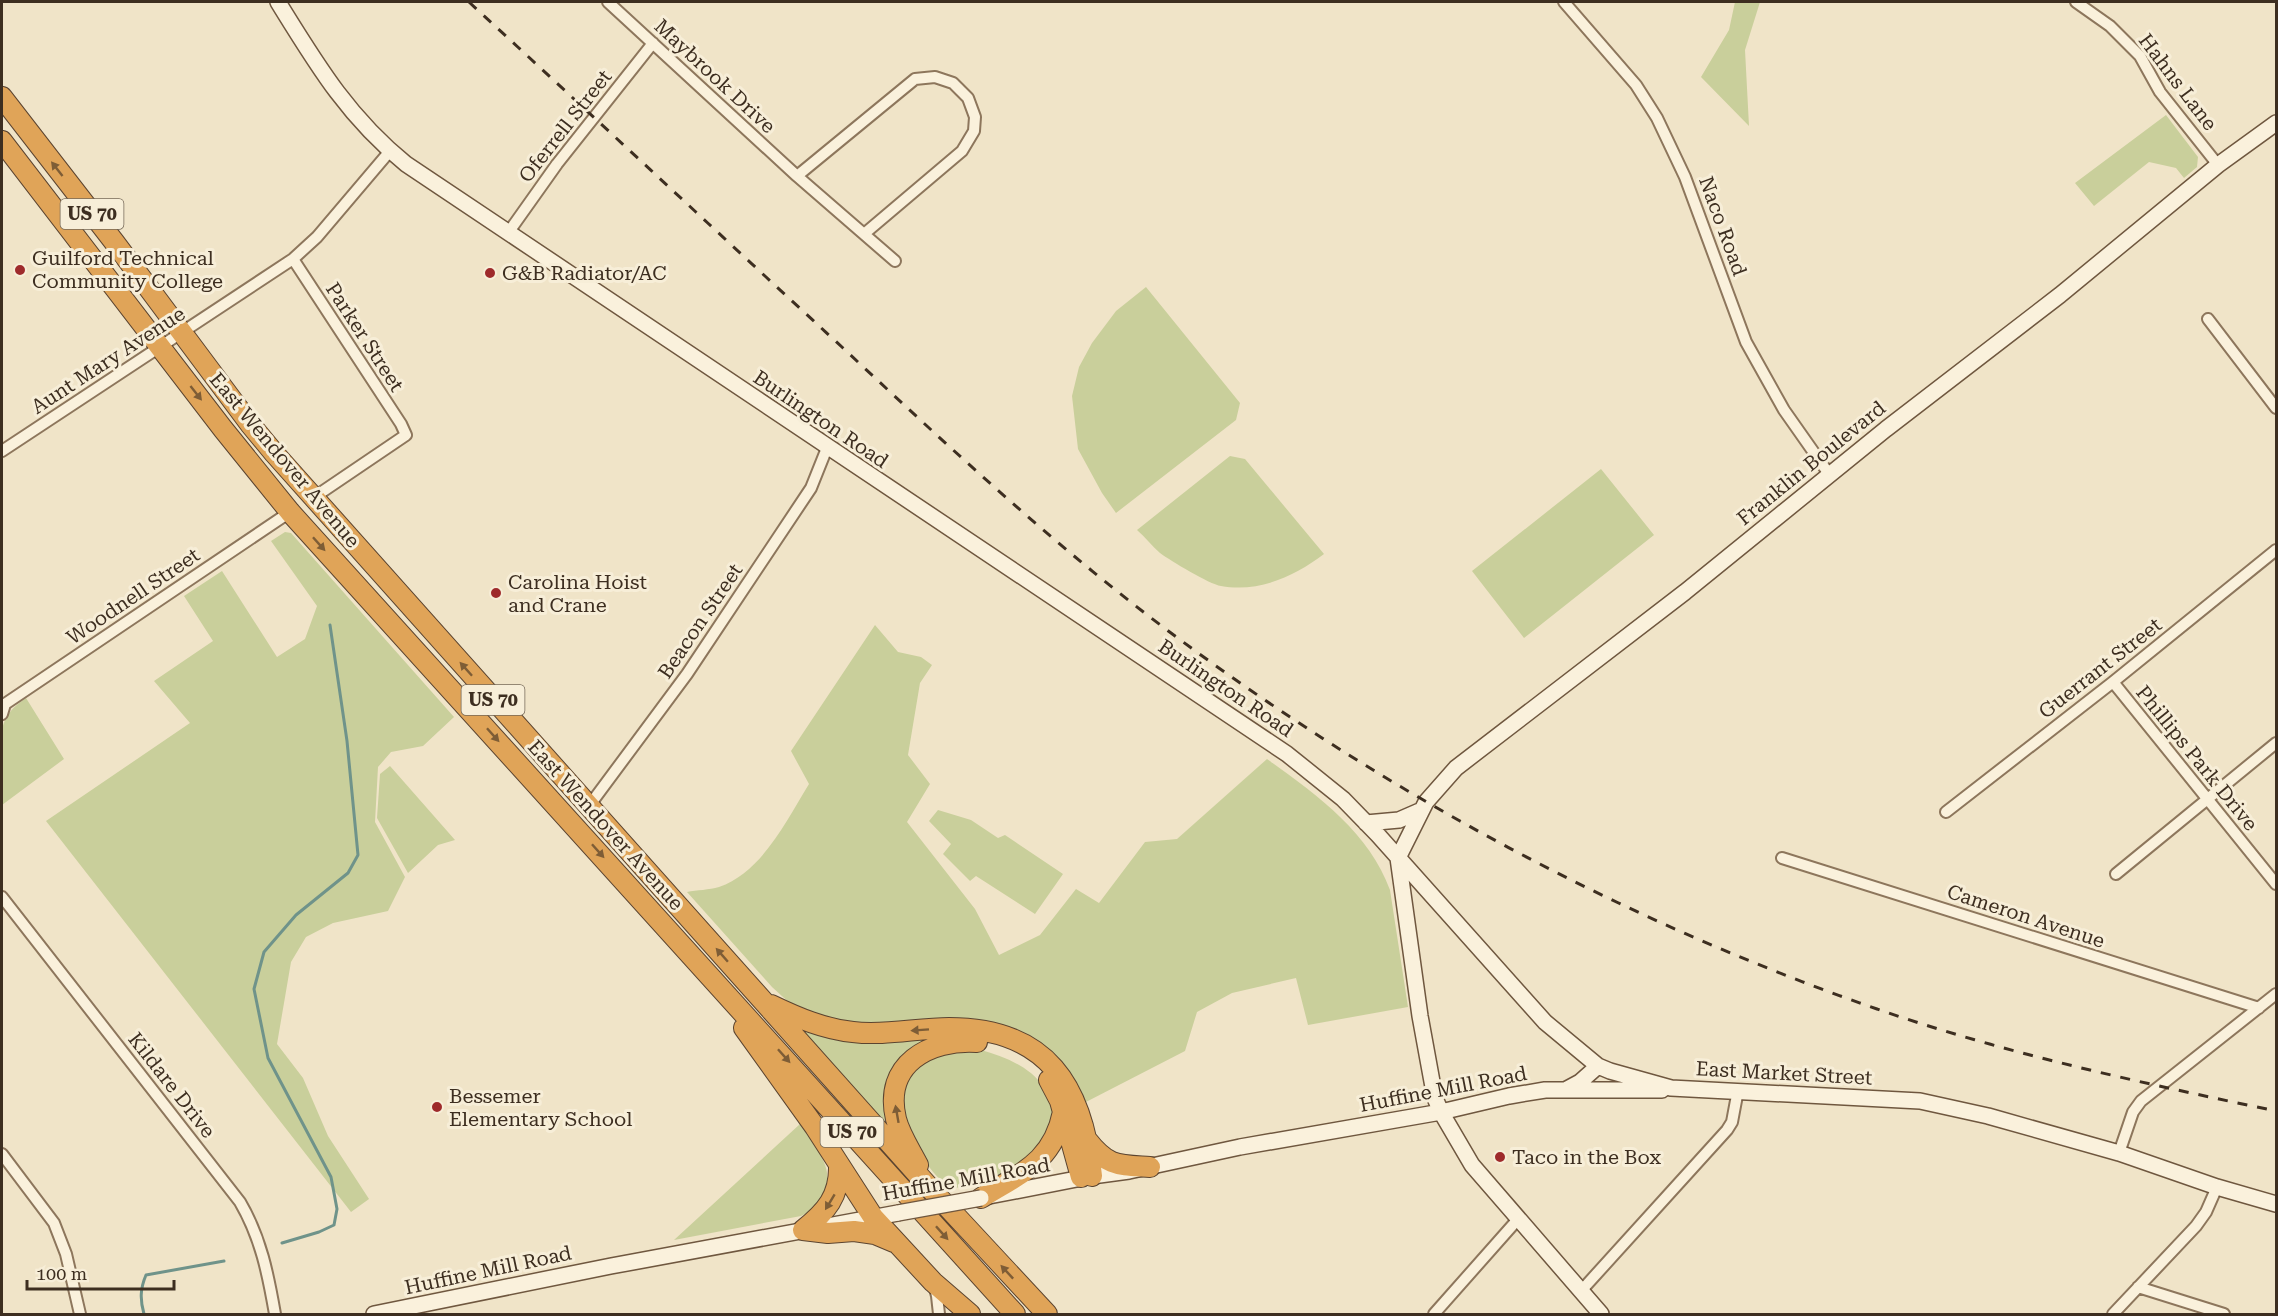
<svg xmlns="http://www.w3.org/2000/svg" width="2278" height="1316" font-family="'Roboto Serif',serif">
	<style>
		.green { fill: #c9cf9b }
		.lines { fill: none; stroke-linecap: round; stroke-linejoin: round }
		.stream { stroke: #6f938a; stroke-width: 3 }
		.street-casing { stroke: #8d765c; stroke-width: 14 }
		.secondary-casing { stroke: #6f573f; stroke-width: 18 }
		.highway-casing { stroke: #5b4430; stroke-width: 22 }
		.street { stroke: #faf1dc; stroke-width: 10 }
		.secondary { stroke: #faf1dc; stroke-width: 15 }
		.highway { stroke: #e0a458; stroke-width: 20 }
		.rail { stroke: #3d2e20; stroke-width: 3; stroke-dasharray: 10 10; stroke-linecap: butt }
		.secondary-bridge-casing { stroke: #6f573f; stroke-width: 18; stroke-linecap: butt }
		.secondary-bridge { stroke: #faf1dc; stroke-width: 15 }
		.oneway { fill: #7e5d36 }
		.poi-dot { fill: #9e2a2b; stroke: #f7eed8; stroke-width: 2 }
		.labels { text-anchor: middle; stroke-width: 6; stroke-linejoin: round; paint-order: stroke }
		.shield { fill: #f7eed8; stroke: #756857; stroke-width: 1.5 }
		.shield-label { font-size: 18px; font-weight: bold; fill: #3d2e20 }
		.street-label { font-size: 20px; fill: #3d2e20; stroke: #f7eed8 }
		.poi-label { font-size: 20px; fill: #3d2e20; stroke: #f7eed8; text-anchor: start }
	</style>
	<rect width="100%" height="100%" fill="#f0e4c8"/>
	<path class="green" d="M 1735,2 L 1760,2 L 1745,50 L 1749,126 L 1701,77 L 1729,30 Z
		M 2166,115 L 2198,157 L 2197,167 L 2184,178 L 2176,168 L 2149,162 L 2094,206 L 2075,183 Z
		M 1146,287 L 1240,403 L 1236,420 L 1116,513 L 1102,493 L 1078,449 L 1072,396 L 1079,367 L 1092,343 L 1116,311 Z
		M 1230,456 L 1245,459 L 1324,554 C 1295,576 1259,593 1221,586 C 1209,584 1171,561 1160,553 C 1152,546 1145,537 1137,530 Z
		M 1601,469 L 1654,535 L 1524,638 L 1472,571 Z
		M 285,532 L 291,533 L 454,717 L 423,746 L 391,752 L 378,767 L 375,822 L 405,877 L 388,911 L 333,923 L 306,937 L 291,962 L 277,1044 L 303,1078 L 328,1136 L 369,1199 L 351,1212 L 46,821 L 190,723 L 154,681 L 213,641 L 184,596 L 222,571 L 277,657 L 305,639 L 317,606 L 271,541 Z
		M 875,625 L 898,652 L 921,657 L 932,665 L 920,683 L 908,755 L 930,784 L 907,822 L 975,909 L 999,955 L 1040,935 L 1076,889 L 1099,903 L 1145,842 L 1177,839 L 1267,759 C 1316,794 1369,832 1390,890 L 1408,1007 L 1308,1025 L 1296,978 L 1232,993 L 1197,1012 L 1185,1051 L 1084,1103 L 1027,1037 L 1005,1026 L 974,1021 L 843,1024 L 794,1007 L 772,987 L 687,892 C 697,890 709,890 719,887 C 763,871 786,821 809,784 L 791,751 Z
		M 26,698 L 64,759 L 2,805 L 2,729 C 6,714 13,707 26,698 Z
		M 390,766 L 455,840 L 438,845 L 408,873 L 377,818 L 380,774 Z
		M 938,810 L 971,820 L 998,838 L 1005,835 L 1063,874 L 1035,914 L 976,876 L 970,881 L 943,854 L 951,844 L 929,821 Z
		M 795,1026 L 940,1035 L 921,1044 L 890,1118 L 885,1121 L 854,1093 Z
		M 981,1050 C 1003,1056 1029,1066 1043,1086 C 1048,1094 1051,1104 1055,1112 L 1044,1147 L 1000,1176 L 949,1190 C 941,1180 931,1171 925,1161 C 913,1144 894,1101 904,1081 C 908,1071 922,1062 929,1054 Z
		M 800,1124 C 814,1146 839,1171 822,1197 C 816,1207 811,1211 801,1216 L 674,1240 Z"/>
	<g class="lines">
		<path class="stream" d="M 282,1243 L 319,1232 L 334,1225 L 337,1209 L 331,1177 L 268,1058 L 254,989 L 264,952 L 296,915 L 348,873 L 358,855 L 347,741 L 330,625
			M 144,1314 C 140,1300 140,1289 146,1275 L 224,1261"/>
		<g class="street-casing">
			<path id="street" d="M 608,2 L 797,176 L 895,261
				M 1564,2 L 1636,85 L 1657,118 L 1685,177 L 1746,342 L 1784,410 L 1829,474
				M 2076,2 L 2110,26 L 2140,56 L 2160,92 L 2218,165
				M 797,176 L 915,79 L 935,77 L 953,83 L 968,98 L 975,117 L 974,131 L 962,151 L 864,234
				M 508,233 L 557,164 L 653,43
				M 293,259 L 401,424 L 406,435 L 313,498
				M 2208,319 L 2276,408
				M 2,451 L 293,259 L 317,237 L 390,151
				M 2113,682 L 2276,884
				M 2,714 L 5,704 L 290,512
				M 589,806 L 687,674 L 811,488 L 827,448
				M 1946,812 L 2113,682 L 2276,550
				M 1782,858 L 2259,1008
				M 2116,874 L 2276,743
				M 2,897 L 240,1202 C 261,1238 268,1274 275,1314
				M 2119,1153 L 2133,1112 L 2141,1101 L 2276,994
				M 2,1154 L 54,1223 L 66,1254 L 80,1314
				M 934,1285 L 937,1296 L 939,1314
				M 2138,1287 L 2224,1314
				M 1581,1291 L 1727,1130 L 1732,1122 L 1738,1090
				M 1434,1314 L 1519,1218
				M 2113,1314 L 2196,1226 L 2206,1212 L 2217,1187"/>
		</g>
		<g class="secondary-casing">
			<path id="secondary" d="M 278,2 C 317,65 348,117 406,164 L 1287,754 L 1343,799 L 1378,835 L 1545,1022 L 1598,1066 L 1610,1071 L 1671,1088 L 1920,1101 L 1988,1116 L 2119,1153 L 2217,1187 L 2276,1204
				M 1366,823 L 1399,820 L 1422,810
				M 1398,858 L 1426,802 L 1456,768 L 1685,592 L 1886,429 L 2060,295 L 2218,165 L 2276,123
				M 1398,858 L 1420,1016 L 1435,1098 L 1441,1112 L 1472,1165 L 1601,1314
				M 1567,1089 L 1580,1082 L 1598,1066
				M 989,1196 L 1092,1176 L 1129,1171 L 1240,1147 L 1441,1112 L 1509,1096 L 1545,1090 L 1662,1090
				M 374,1314 L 611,1266 L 898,1213"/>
		</g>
		<g class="highway-casing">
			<path id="highway" d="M 2,97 L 115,243 L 250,424 L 274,453 L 929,1187 L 1047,1314
				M 2,141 L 223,429 L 290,512 L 1015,1314
				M 771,1005 C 798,1018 824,1029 853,1032 C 885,1036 917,1028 949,1028 C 1047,1028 1083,1086 1092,1176
				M 744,1028 L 815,1127 L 873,1217 L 933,1282 L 970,1314
				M 1049,1080 L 1060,1101 L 1081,1177
				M 1087,1140 C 1108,1167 1118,1165 1150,1167
				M 918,1165 C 911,1151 900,1135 896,1119 C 883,1064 929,1039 977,1042
				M 981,1198 C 1021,1173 1053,1162 1063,1112
				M 803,1230 L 828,1233 L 854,1231 L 875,1234 L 894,1242
				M 803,1230 C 826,1212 840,1196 839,1165"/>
		</g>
		<use href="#street" class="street"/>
		<use href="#secondary" class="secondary"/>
		<use href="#highway" class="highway"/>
		<path class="rail" d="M 469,2 C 594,117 718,233 843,348 C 949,447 1055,546 1171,633 C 1385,793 1624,921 1877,1009 C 2007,1054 2142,1083 2276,1111"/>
		<g class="secondary-bridge-casing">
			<path id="secondary-bridge" d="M 898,1213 L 981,1198"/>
		</g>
		<use href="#secondary-bridge" class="secondary-bridge"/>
	</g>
	<defs><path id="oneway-solid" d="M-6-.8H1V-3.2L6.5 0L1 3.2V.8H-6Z" transform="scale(1.5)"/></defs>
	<g class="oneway">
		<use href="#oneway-solid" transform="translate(57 169) rotate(-128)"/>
		<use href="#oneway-solid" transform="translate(196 393) rotate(52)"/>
		<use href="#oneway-solid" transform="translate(319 544) rotate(48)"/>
		<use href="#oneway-solid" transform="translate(466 669) rotate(-132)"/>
		<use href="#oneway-solid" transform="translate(493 735) rotate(48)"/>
		<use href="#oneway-solid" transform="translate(598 851) rotate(48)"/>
		<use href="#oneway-solid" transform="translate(722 955) rotate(-131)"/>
		<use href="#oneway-solid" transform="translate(920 1030) rotate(176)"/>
		<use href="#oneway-solid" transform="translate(784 1056) rotate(48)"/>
		<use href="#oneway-solid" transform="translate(897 1114) rotate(-100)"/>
		<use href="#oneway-solid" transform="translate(830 1202) rotate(121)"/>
		<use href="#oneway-solid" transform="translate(942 1233) rotate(48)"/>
		<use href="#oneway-solid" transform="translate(1007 1272) rotate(-133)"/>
	</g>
	<g class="poi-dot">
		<circle cx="20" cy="270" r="6"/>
		<circle cx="490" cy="273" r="6"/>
		<circle cx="496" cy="593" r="6"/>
		<circle cx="437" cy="1107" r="6"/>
		<circle cx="1500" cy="1157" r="6"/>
	</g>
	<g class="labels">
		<g class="shield">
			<rect x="60.5" y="199" width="63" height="30" rx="4.5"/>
			<rect x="461.5" y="685" width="63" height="30" rx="4.5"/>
			<rect x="820.5" y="1117" width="63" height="30" rx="4.5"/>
		</g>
		<g class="shield-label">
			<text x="92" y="220">US 70</text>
			<text x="493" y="706">US 70</text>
			<text x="852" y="1138">US 70</text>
		</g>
		<g class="street-label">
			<text transform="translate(715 76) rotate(43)" y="7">Maybrook Drive</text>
			<text transform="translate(2178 82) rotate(53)" y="7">Hahns Lane</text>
			<text transform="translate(565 126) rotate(-52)" y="7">Oferrell Street</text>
			<text transform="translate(1723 226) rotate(70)" y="7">Naco Road</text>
			<text transform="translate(365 337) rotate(57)" y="7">Parker Street</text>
			<text transform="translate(108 360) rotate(-33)" y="7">Aunt Mary Avenue</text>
			<text transform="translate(821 419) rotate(34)" y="7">Burlington Road</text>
			<text transform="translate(285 460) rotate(50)" y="7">East Wendover Avenue</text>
			<text transform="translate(1811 463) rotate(-39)" y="7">Franklin Boulevard</text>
			<text transform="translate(133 596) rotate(-34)" y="7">Woodnell Street</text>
			<text transform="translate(700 621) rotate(-56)" y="7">Beacon Street</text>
			<text transform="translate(2100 668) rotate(-38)" y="7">Guerrant Street</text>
			<text transform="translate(1226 688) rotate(34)" y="7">Burlington Road</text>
			<text transform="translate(2197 758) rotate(51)" y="7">Phillips Park Drive</text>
			<text transform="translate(606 825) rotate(48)" y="7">East Wendover Avenue</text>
			<text transform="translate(2026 916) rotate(18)" y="7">Cameron Avenue</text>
			<text transform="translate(1784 1073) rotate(3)" y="7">East Market Street</text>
			<text transform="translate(172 1085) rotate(52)" y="7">Kildare Drive</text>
			<text transform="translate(1443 1089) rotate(-11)" y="7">Huffine Mill Road</text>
			<text transform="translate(966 1179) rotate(-10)" y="7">Huffine Mill Road</text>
			<text transform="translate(488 1270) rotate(-12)" y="7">Huffine Mill Road</text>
		</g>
		<g class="poi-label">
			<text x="32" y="265">Guilford Technical<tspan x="32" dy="23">Community College</tspan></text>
			<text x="502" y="280">G&amp;B Radiator/AC</text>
			<text x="508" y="589">Carolina Hoist<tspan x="508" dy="23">and Crane</tspan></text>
			<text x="449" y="1103">Bessemer<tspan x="449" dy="23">Elementary School</tspan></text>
			<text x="1512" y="1164">Taco in the Box</text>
		</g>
	</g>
	<rect width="2278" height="1316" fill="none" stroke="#3d2e20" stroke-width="6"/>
	<path d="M27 1280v9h147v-9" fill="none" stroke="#3d2e20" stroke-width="3"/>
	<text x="36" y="1280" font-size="18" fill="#3d2e20" stroke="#f7eed8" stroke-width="4.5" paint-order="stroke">100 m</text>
</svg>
